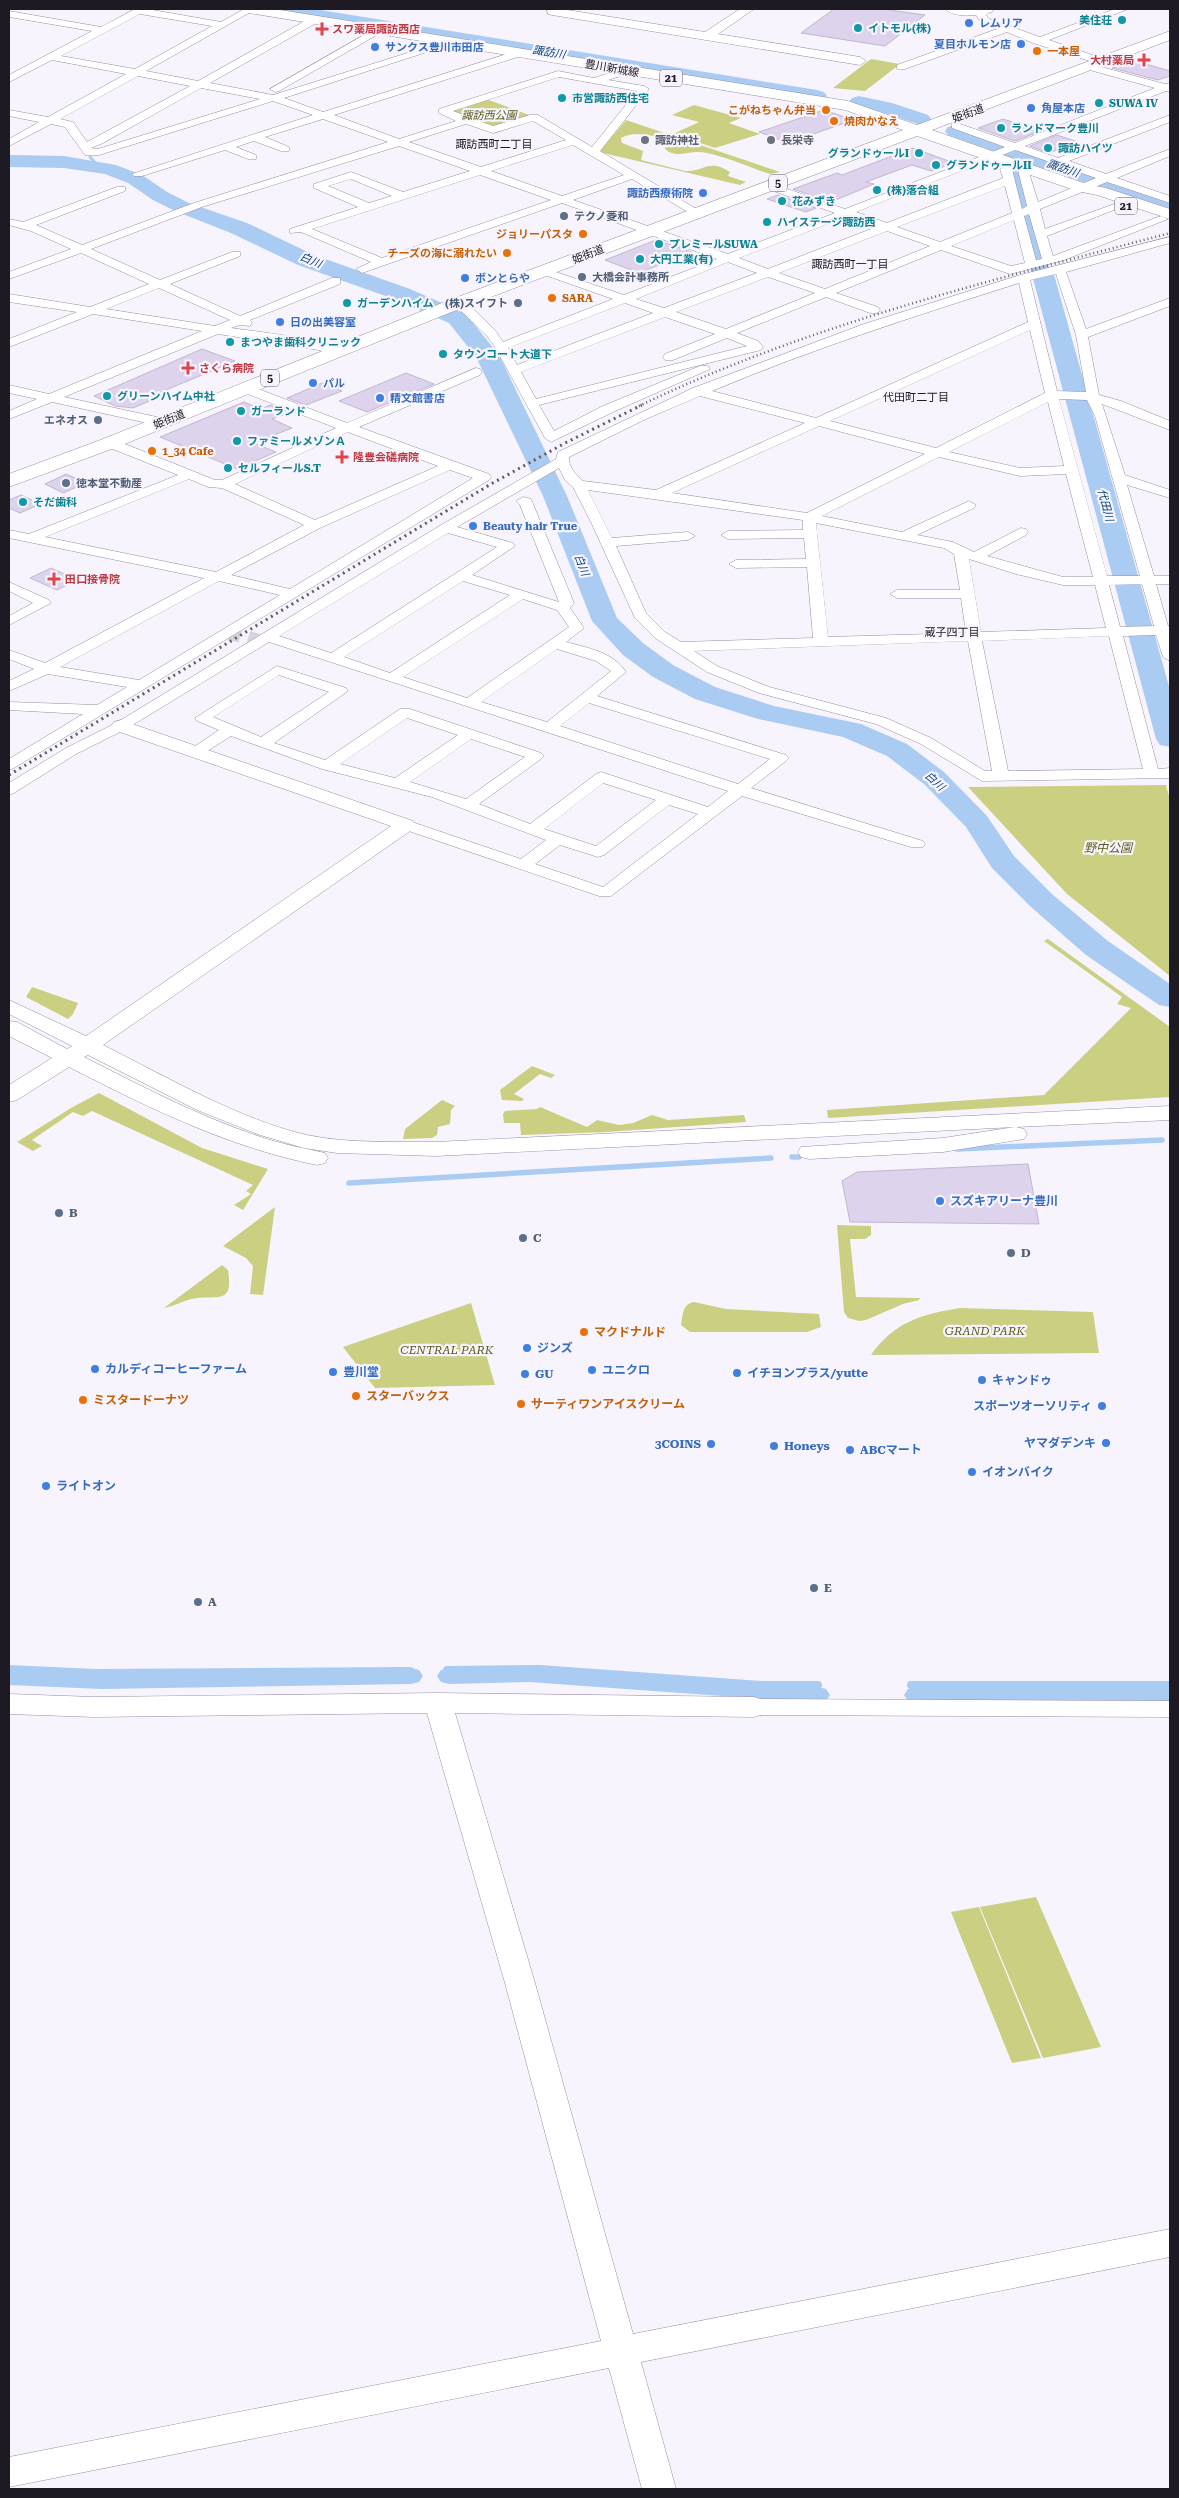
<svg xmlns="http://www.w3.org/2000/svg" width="1179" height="2498" font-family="'Roboto Serif','Noto Sans JP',serif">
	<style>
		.green { fill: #cbcf81 }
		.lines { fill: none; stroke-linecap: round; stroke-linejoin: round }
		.stream-far2 { stroke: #aacbf2; stroke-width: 3 }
		.stream-far1 { stroke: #aacbf2; stroke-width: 5.5 }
		.stream { stroke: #aacbf2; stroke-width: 8 }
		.canal { fill: #aacbf2; fill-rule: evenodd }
		.river { fill: #aacbf2; fill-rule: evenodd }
		.building { fill: #ddd3ec; stroke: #c1b7d0 }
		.minor-tunnel { stroke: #d7d3dd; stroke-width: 14; stroke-dasharray: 14 8; stroke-linecap: butt }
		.minor-casing { stroke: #978da5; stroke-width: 1 }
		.tertiary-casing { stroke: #978da5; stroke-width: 1 }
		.primary-casing { stroke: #978da5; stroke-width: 1 }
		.minor { fill: #fff; fill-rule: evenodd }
		.tertiary { fill: #fff; fill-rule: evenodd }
		.primary { fill: #fff; fill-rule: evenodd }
		.rail-far1 { stroke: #615e67; stroke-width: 2.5; stroke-dasharray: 1 3; stroke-linecap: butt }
		.rail { stroke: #615e67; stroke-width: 3; stroke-dasharray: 2 4; stroke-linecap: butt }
		.culture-dot { fill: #0f9aa8; stroke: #f8f4fe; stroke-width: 2 }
		.shop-dot { fill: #3f7fe0; stroke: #f8f4fe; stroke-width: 2 }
		.health-dot { fill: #e0444e; stroke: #f8f4fe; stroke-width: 2 }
		.food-dot { fill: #e8710a; stroke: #f8f4fe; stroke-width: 2 }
		.worship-dot { fill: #6b7280; stroke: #f8f4fe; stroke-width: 2 }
		.service-dot { fill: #5c6f8a; stroke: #f8f4fe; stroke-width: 2 }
		.labels { text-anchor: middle; stroke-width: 4.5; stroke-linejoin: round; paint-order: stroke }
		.far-culture-label { font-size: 11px; font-weight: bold; fill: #0d838f; stroke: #f8f4fe; text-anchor: start }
		.far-shop-label { font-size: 11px; font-weight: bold; fill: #366cbe; stroke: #f8f4fe; text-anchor: start }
		.far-health-label { font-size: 11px; font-weight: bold; fill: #be3a42; stroke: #f8f4fe; text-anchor: start }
		.far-food-label { font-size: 11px; font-weight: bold; fill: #c56008; stroke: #f8f4fe; text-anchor: start }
		.far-water-label { font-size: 11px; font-style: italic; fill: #07457d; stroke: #f8f4fe }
		.far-street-label { font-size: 11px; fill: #1d1a23; stroke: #f8f4fe }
		.shield { fill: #f8f4fe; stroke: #5f5b65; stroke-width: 1 }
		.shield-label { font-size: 11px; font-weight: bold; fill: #1d1a23 }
		.far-park-label { font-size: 11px; font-style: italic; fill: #5a5c1d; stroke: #f8f4fe }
		.far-worship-label { font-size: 11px; font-weight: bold; fill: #5b616d; stroke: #f8f4fe; text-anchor: start }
		.far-neighbourhood-label { font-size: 11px; fill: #1d1a23; stroke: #f8f4fe }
		.far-service-label { font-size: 11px; font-weight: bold; fill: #4e5e75; stroke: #f8f4fe; text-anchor: start }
		.park-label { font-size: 12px; font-style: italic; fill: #5a5c1d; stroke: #f8f4fe }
		.shop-label { font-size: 12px; font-weight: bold; fill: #366cbe; stroke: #f8f4fe; text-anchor: start }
		.service-label { font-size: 12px; font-weight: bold; fill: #4e5e75; stroke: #f8f4fe; text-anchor: start }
		.food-label { font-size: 12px; font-weight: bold; fill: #c56008; stroke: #f8f4fe; text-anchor: start }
	</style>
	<rect width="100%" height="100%" fill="#f8f4fe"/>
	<path class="green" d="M 871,59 L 900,64 L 865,91 L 833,88 Z
		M 486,99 L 532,116 L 494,128 L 448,111 Z
		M 694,105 L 741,118 L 729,123 L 760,134 L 715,148 L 673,134 L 699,122 L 672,115 Z
		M 626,120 L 780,172 L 770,174 C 751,168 718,153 699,152 C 688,151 676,159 665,149 L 666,139 C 651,136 635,130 621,138 L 622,143 L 643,151 L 641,160 L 685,171 C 704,172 708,158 730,172 L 728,176 L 746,182 L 740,185 L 599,152 Z
		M 1166,785 L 1170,800 L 1170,976 L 1067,894 L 968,787 Z
		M 1048,939 L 1170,1027 L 1170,1097 L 828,1118 L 827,1110 L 1044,1095 L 1131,1008 L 1117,1004 L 1122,997 L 1044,941 Z
		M 32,987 L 78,1003 L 73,1014 L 68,1019 L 26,997 Z
		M 532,1066 L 555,1075 L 551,1078 L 540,1074 L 514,1094 L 524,1099 L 522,1101 L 502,1100 L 500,1090 Z
		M 99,1093 L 202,1148 L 268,1169 L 243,1210 L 234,1205 L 251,1194 L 246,1191 L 253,1185 L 92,1111 L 83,1116 L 73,1112 L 32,1140 L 42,1146 L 33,1151 L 17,1142 L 71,1108 Z
		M 442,1100 L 455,1106 L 451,1110 L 450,1124 L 438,1127 L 437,1135 L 432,1138 L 403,1139 L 405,1129 Z
		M 540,1107 L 587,1127 L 597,1120 L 619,1125 L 633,1123 L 652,1115 L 668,1120 L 744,1115 L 746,1122 L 607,1132 L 521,1135 L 520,1123 L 504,1123 L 503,1114 L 505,1111 L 537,1109 Z
		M 275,1207 L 263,1295 L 250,1294 L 253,1266 L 246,1258 L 223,1246 Z
		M 837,1225 L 871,1226 L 871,1235 L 865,1239 L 850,1239 L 856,1297 L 920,1298 L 919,1300 L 903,1304 L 866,1320 L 859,1321 L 848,1318 L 844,1312 Z
		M 222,1265 L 228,1270 C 233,1303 221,1296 197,1298 C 186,1299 175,1306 164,1308 Z
		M 694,1302 L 726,1309 L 819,1314 L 821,1327 L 807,1332 L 690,1332 L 681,1325 C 683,1315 682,1304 694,1302 Z
		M 471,1303 L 495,1385 L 375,1388 L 343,1347 Z
		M 960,1308 L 1093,1312 L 1099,1353 L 871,1355 C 894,1322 922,1314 960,1308 Z
		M 1036,1897 L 1101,2047 L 1043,2058 L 980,1907 Z
		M 979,1907 L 1041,2058 L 1012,2063 L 951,1912 Z"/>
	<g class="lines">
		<path class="stream-far2" d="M 90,157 L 98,166"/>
		<path class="stream-far1" d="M 957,1149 L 1162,1140
			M 792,1157 L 799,1157
			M 349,1183 L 771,1158"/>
		<path class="stream" d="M 9,1669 L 95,1673 L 410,1671
			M 447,1670 L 540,1669 L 761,1685 L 818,1685
			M 911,1685 L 1170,1685"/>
		<path class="canal" d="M 529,1666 L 818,1687 L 826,1689 L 830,1695 L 826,1701 L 818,1703 L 529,1682 L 449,1684 L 441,1682 L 437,1676 L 441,1670 L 449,1668 Z
			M 411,1668 L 419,1670 L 423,1676 L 419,1682 L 411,1684 L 102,1689 L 9,1685 L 9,1669 L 102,1673 Z
			M 916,1687 L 1170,1687 L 1170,1703 L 916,1703 L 908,1701 L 904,1695 L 908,1689 Z"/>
		<path class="river" d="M 272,9 L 314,9 L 817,90 L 824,92 L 827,96 L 824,100 L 817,102 L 281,15 L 274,13 Z
			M 859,96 L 892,103 L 928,115 L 931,119 L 928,123 L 921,125 L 881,112 L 852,106 L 849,102 L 852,98 Z
			M 955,125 L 1170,199 L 1170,212 L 1024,162 L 1050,264 L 1048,266 L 1053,271 L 1170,690 L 1170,747 L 1160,745 L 1156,739 L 1031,271 L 1032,269 L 1028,264 L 1002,154 L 948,135 L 945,131 L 948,127 Z
			M 9,155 L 64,156 L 116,165 L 142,175 L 167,192 L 189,203 L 247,223 L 314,255 L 410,289 L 465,313 L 499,355 L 567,496 L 617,618 L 643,643 L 673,665 L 715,687 L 774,706 L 861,724 L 907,744 L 944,772 L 987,816 L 1014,856 L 1053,895 L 1108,941 L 1170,984 L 1170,1007 L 1159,1005 L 1086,955 L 1031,907 L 992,868 L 966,827 L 924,784 L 887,756 L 843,737 L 758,719 L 695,699 L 653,677 L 623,655 L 592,621 L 543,496 L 476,357 L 449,323 L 394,299 L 298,265 L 231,233 L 175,211 L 153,200 L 128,183 L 105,174 L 64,168 L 9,167 Z"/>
	</g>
	<path class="building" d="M 834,9 L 883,9 L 925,15 L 885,46 L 801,33 Z
		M 1132,60 L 1170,71 L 1170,76 L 1158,80 L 1112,68 Z
		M 824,110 L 853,120 L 788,143 L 759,132 Z
		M 1003,119 L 1041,131 L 1015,141 L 978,128 Z
		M 1057,135 L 1078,142 L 1049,153 L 1030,146 Z
		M 913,148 L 954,163 L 931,171 L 912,165 L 866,182 L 874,184 L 831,202 L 793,189 L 837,173 L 842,175 Z
		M 778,195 L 816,208 L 806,212 L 767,199 Z
		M 656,240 L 692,252 L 639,273 L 605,260 Z
		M 202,349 L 235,361 L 147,398 L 152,400 L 133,408 L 115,406 L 94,396 Z
		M 406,373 L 434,384 L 367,412 L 339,401 Z
		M 322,383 L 342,391 L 306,405 L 287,398 Z
		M 244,402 L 261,409 L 270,405 L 290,412 L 272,419 L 292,428 L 254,443 L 276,452 L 237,469 L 160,437 Z
		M 66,474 L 86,483 L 63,493 L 45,484 Z
		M 21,495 L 41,504 L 20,513 L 9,508 L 9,500 Z
		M 51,568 L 78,580 L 57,590 L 30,578 Z
		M 1028,1164 L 1039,1224 L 850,1222 L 842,1181 L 857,1172 Z"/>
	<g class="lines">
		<path class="minor-tunnel" d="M 227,632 L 259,641"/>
		<g class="minor-casing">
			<path id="minor" d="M 135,9 L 147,9 L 221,22 L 244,9 L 256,9 L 146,71 L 198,81 L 310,18 L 318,18 L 318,22 L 210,83 L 273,95 L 449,40 L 458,42 L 284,98 L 323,112 L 516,51 L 524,51 L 524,55 L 334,115 L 399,139 L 456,121 L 439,113 L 439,109 L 558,71 L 594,78 L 622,69 L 630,69 L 630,73 L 608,80 L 644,86 L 649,89 L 600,151 L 703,213 L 697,216 L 693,215 L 632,179 L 573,200 L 728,254 L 835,213 L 765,188 L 765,184 L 773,184 L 845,209 L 1005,147 L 952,128 L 952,124 L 960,124 L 1015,143 L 1155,88 L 1086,69 L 1086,65 L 1090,64 L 1165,84 L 1170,83 L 1170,92 L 1166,91 L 1025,146 L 1058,158 L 1170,115 L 1170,122 L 1069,161 L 1106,174 L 1170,149 L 1170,156 L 1117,178 L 1170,196 L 1170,203 L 1107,182 L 1040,209 L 1045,229 L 1117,203 L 1121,202 L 1127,205 L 1047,236 L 1053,256 L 1158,217 L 1162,216 L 1168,219 L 1064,260 L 1010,274 L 941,250 L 836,293 L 878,307 L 880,310 L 878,313 L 870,313 L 826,297 L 737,333 L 758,341 L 763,347 L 761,350 L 539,405 L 554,431 L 603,406 L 700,366 L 708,366 L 710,369 L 613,412 L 551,442 L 545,438 L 495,347 L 487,336 L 455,305 L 453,302 L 455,299 L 463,299 L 495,330 L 503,342 L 613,299 L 539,273 L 539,269 L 547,269 L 624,295 L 717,259 L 562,203 L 362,273 L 356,269 L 371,262 L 301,232 L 290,233 L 290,229 L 358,207 L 314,188 L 314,184 L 351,172 L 403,192 L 470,171 L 399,146 L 202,207 L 91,249 L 160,280 L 232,252 L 240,252 L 240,256 L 170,284 L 240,316 L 332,278 L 340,278 L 340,284 L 250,320 L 252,323 L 250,326 L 240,325 L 231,328 C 251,331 329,339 340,352 L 338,355 L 334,356 L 319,350 L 218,334 L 64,397 L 166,419 L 167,422 L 166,425 L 161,426 L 52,402 L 9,419 L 9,411 L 37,399 L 9,393 L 9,385 L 49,394 L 202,331 L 93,314 L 9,347 L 9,339 L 77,312 L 9,302 L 9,294 L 90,307 L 149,284 L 81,253 L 9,279 L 9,272 L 71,249 L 31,231 L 9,225 L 9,219 L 23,222 L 117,187 L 125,187 L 125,191 L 36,225 L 82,245 L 194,203 L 388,142 L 323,119 L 265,137 L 289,147 L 289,151 L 281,151 L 254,141 L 236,147 L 256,155 L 256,159 L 248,159 L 225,150 L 142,176 L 134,176 L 132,174 L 313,115 L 273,101 L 99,155 L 85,155 L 65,127 L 51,124 L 9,146 L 9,139 L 39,122 L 9,116 L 9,110 L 48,117 L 126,74 L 52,60 L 9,82 L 9,75 L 92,31 L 9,17 L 9,11 L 101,27 ZM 140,14 L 212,26 L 135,69 L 61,56 ZM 138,76 L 190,86 L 87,142 L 73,122 L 60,119 ZM 559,77 L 637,91 L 592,147 L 538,115 L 530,115 L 493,126 L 453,111 ZM 201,88 L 260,99 L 98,149 L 91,148 L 103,143 ZM 533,121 L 566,140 L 481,167 L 409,142 L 466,124 L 493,133 ZM 573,145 L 624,175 L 562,196 L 491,171 ZM 1015,150 L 1096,178 L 1038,202 L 1027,166 L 1022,163 L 1017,166 L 1027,206 L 1022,209 L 1012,169 L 1006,166 L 1000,169 L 1003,178 L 887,223 L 856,212 ZM 480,175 L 551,200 L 382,258 L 312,229 ZM 351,179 L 392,196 L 369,203 L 328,186 ZM 1005,186 L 1012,213 L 940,242 L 897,227 ZM 1029,214 L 1042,259 L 1036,260 L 1024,216 ZM 846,217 L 876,227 L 768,269 L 739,258 ZM 1014,220 L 1025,263 L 1011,266 L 951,246 ZM 887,231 L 930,246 L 825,289 L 779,273 ZM 728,262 L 757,273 L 664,308 L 636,299 ZM 768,277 L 815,293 L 726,329 L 676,312 ZM 159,288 L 230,320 L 215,326 L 106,309 ZM 625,303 L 653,313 L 517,365 L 508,348 ZM 665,317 L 715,334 L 665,354 L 663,357 L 665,360 L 673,360 L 727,338 L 747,346 L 536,399 L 521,372 Z
				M 982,9 L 991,10 L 986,15 L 989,19 L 1040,37 L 1115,9 L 1128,9 L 1049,40 L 1107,60 L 1107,64 L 1099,64 L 1033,43 L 1007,32 L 905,69 L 897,69 L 897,65 L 997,29 L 981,23 L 976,15 Z
				M 378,27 L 383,30 L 382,32 L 279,91 L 275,92 L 270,89 Z
				M 1170,237 L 1170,243 L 1066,272 L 1086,329 L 1170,298 L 1170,306 L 1088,337 L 1099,395 L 1121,401 L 1170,421 L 1170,430 L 1102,404 L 1125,475 L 1170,490 L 1170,498 L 1127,485 L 1154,576 L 1170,576 L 1170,584 L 1156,584 L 1168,626 L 1170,626 L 1170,661 L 1163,657 L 1156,635 L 1123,636 L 1158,769 L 1170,768 L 1170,778 L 982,781 L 921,744 L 876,724 L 759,693 L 707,672 L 655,638 L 635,618 L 590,520 L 573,487 L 565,480 L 559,468 L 457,527 L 513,543 L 515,546 L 472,575 L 559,602 L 520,505 L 516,501 L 523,497 L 531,499 L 574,603 L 570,608 L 584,628 L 566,642 C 588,648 613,652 626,672 L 597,696 L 786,755 L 789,758 L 786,761 L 751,788 L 923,841 L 925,844 L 923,847 L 911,847 L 742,796 L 611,896 L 599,896 L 400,828 L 398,825 L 400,822 L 412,822 L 521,859 L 546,840 L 432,797 L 322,769 L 231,736 L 201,755 L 191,755 L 188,752 L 191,749 L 219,730 L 197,721 L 195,718 L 277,666 L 346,688 L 348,691 L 274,743 L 325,760 L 400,709 L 410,709 L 541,753 L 544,756 L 541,759 L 479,804 L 530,824 L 596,774 L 601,772 L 708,807 L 728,791 L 269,642 L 126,729 L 76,754 L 14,793 L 9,795 L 9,783 L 66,748 L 116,723 L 441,525 L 556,459 L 558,452 L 693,388 L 864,324 L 1020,275 ZM 1056,274 L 1076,335 L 1086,392 L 1057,391 L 1030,280 ZM 1019,283 L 1028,322 L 816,418 L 712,391 C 812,349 915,316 1019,283 ZM 1030,330 L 1045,393 L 936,448 L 830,421 ZM 700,396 L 805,423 L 656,490 L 583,481 C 576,475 568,466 569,457 L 646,419 ZM 1059,399 L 1087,400 L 1095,416 L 1140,576 L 1107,576 ZM 1048,402 L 1064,466 L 1020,468 L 949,452 ZM 819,426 L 925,454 L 807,513 L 672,493 ZM 939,457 L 1020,476 L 1066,474 L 1093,577 L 1063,577 L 987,556 L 1026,535 L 1028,532 L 1026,529 L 1021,528 L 974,552 L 953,542 L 917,535 L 974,508 L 976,505 L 969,501 L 902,532 L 822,516 ZM 588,490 L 803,520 L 803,530 L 728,531 L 721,535 L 728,539 L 804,538 L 806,559 L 736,560 L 729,564 L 736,568 L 807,567 L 813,638 L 681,642 L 665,632 L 646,613 L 616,546 L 688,540 L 695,536 L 688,532 L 612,538 ZM 816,523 L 944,548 L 954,554 L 960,590 L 897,590 L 890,594 L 897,598 L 961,598 L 966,633 L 828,637 ZM 448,533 L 497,547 L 331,653 L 279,636 ZM 969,559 L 1016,574 L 1063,585 L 1095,585 L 1106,628 L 981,632 ZM 463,581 L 510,595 L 390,673 L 344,657 ZM 1142,584 L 1154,626 L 1120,627 L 1109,585 ZM 523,599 L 557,610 L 569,627 L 467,698 L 403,677 ZM 1109,636 L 1143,769 L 1008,771 L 982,641 ZM 968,641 L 992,771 L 985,771 L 931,738 L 886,718 L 769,687 L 717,666 L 694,651 ZM 557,649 L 596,661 L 611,671 L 547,722 L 481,702 ZM 279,675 L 329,692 L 261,737 L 213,717 ZM 589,703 L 770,759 L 738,784 L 560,726 ZM 407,718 L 458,735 L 395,778 L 340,764 ZM 471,739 L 525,757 L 466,799 L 410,782 ZM 603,783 L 656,800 L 596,846 L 544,829 ZM 669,805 L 698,814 L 603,887 L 535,864 L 560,845 L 598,857 L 604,855 Z
				M 476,368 L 480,369 L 482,372 L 480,375 L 359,427 L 489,474 L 491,477 L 489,480 L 14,768 L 9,770 L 9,759 L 83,714 L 9,710 L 9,702 L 97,705 L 127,687 L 48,674 L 9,691 L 9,681 L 34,669 L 9,659 L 9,650 L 45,663 L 204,578 L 9,538 L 9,530 L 29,534 L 178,475 L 105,446 L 104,443 L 105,440 L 115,440 L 215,480 L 222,480 L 336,428 L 240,391 L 238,388 L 240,385 L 248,385 L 347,423 ZM 348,432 L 438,466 L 315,520 L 235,484 ZM 450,470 L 473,478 L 290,589 L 231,575 L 320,528 ZM 189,479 L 208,487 L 222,488 L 304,525 L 216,572 L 45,537 ZM 219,581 L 280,595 L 139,680 L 60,667 Z
				M 9,582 L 49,600 L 51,603 L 9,625 L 9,616 L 33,603 L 9,591 Z
				M 754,1699 L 1170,1701 L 1170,1717 L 754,1715 L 746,1713 L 743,1707 L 746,1701 Z"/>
		</g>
		<g class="tertiary-casing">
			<path id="tertiary" d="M 547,9 L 561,9 L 705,32 L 740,9 L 754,9 L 718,34 L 860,57 L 866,61 L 860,65 L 552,15 L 548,14 Z
				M 945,9 L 994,9 L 992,12 C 980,15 955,19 945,9 Z
				M 121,720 L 413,821 L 416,825 L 413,829 L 103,1045 C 165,1076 240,1120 307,1135 C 349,1144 394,1141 436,1142 L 1170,1106 L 1170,1120 L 1016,1127 L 1024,1129 L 1027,1134 L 1024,1139 L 943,1152 L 809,1159 L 801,1157 L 798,1152 L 801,1147 L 943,1138 L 1015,1127 L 436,1156 L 337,1153 L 304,1148 L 260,1135 L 197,1110 L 88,1055 L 84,1057 C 141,1086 198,1116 258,1136 C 280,1144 303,1148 325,1153 L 328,1158 L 325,1163 L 317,1165 C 228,1147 149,1108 69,1067 L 17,1100 L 9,1102 L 9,1085 L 52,1058 L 9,1036 L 9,1021 L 17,1022 L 67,1049 L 72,1046 L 9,1014 L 9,1000 L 86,1036 L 391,826 L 114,730 L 111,726 L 114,722 Z
				M 438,1693 L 754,1697 L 764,1700 L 768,1707 L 764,1714 L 754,1717 L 455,1713 L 535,1983 L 633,2334 L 1170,2229 L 1170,2257 L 641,2362 L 676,2489 L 642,2489 L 609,2368 L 9,2487 L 9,2457 L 601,2341 L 505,1983 L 427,1713 L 94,1717 L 9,1714 L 9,1694 L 94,1697 Z"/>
		</g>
		<g class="primary-casing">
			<path id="primary" d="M 242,9 L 274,9 L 848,101 L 917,125 L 1170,31 L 1170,40 L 932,130 L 1086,184 L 1106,188 L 1170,209 L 1170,219 L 1097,195 L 1077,191 L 917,136 L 459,309 L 117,447 L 9,487 L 9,474 L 103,439 L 447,301 L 903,130 L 845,110 L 249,13 Z"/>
		</g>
		<use href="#minor" class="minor"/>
		<use href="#tertiary" class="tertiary"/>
		<use href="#primary" class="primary"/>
		<path class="rail-far1" d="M 639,406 C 807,325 990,281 1170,233"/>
		<path class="rail" d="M 9,775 L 491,484 L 567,442 L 642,405"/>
	</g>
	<g class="culture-dot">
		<circle cx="1122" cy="20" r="5"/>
		<circle cx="858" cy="28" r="5"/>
		<circle cx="562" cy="98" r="5"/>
		<circle cx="1099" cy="103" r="5"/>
		<circle cx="1001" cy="128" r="5"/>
		<circle cx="1048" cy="148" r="5"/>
		<circle cx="919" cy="153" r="5"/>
		<circle cx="936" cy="165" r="5"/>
		<circle cx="877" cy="190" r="5"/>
		<circle cx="782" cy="201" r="5"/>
		<circle cx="767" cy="222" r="5"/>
		<circle cx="659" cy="244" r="5"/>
		<circle cx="640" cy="259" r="5"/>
		<circle cx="347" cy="303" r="5"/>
		<circle cx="230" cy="342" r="5"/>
		<circle cx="443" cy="354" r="5"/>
		<circle cx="107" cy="396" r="5"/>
		<circle cx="241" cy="411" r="5"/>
		<circle cx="237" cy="441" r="5"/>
		<circle cx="228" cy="468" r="5"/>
		<circle cx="23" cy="502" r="5"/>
	</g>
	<g class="shop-dot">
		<circle cx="969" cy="23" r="5"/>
		<circle cx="1021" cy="44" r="5"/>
		<circle cx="375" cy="47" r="5"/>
		<circle cx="1031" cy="108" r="5"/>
		<circle cx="703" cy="193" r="5"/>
		<circle cx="465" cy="278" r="5"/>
		<circle cx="280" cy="322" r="5"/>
		<circle cx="313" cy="383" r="5"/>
		<circle cx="380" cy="398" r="5"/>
		<circle cx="473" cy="526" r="5"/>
		<circle cx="940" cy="1201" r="5"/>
		<circle cx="527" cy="1348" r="5"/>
		<circle cx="95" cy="1369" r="5"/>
		<circle cx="592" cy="1370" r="5"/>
		<circle cx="333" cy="1372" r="5"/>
		<circle cx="737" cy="1373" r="5"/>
		<circle cx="525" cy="1374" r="5"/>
		<circle cx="982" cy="1380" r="5"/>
		<circle cx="1102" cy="1406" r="5"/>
		<circle cx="1106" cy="1443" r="5"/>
		<circle cx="711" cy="1444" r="5"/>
		<circle cx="774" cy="1446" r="5"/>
		<circle cx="850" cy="1450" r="5"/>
		<circle cx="972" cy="1472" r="5"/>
		<circle cx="46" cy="1486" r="5"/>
	</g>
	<g class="health-dot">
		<path d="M319.5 21.5h5v5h5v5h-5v5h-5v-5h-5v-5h5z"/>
		<path d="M1141.5 52.5h5v5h5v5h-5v5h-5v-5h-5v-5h5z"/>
		<path d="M185.5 360.5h5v5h5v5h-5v5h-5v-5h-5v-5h5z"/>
		<path d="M339.5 449.5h5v5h5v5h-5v5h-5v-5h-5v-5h5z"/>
		<path d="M51.5 571.5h5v5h5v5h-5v5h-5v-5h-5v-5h5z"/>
	</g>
	<g class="food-dot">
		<circle cx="1037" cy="51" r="5"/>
		<circle cx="826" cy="110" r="5"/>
		<circle cx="834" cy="121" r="5"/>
		<circle cx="583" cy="234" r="5"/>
		<circle cx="507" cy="253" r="5"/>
		<circle cx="552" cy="298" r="5"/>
		<circle cx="152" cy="451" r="5"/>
		<circle cx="584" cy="1332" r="5"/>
		<circle cx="356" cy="1396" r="5"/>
		<circle cx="83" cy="1400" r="5"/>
		<circle cx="521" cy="1404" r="5"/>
	</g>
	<g class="worship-dot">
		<circle cx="645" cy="140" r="5"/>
		<circle cx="771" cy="140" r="5"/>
	</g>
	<g class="service-dot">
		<circle cx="564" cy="216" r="5"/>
		<circle cx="582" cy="277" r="5"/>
		<circle cx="518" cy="303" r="5"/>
		<circle cx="98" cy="420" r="5"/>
		<circle cx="66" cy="483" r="5"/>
		<circle cx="59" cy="1213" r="5"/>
		<circle cx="523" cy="1238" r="5"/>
		<circle cx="1011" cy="1253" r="5"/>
		<circle cx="814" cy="1588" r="5"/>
		<circle cx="198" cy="1602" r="5"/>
	</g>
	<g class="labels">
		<g class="far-culture-label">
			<text x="1112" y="24" text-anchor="end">美住荘</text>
			<text x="868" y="32">イトモル(株)</text>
			<text x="572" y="102">市営諏訪西住宅</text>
			<text x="1109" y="107">SUWA IV</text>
			<text x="1011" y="132">ランドマーク豊川</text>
			<text x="1058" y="152">諏訪ハイツ</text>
			<text x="909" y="157" text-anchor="end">グランドゥールI</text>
			<text x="946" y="169">グランドゥールII</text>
			<text x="887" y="194">(株)落合組</text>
			<text x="792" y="205">花みずき</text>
			<text x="777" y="226">ハイステージ諏訪西</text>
			<text x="669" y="248">プレミールSUWA</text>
			<text x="650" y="263">大円工業(有)</text>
			<text x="357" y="307">ガーデンハイム</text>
			<text x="240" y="346">まつやま歯科クリニック</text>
			<text x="453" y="358">タウンコート大道下</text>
			<text x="117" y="400">グリーンハイム中社</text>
			<text x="251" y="415">ガーランド</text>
			<text x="247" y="445">ファミールメゾンＡ</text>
			<text x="238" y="472">セルフィールS.T</text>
			<text x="33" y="506">そだ歯科</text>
		</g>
		<g class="far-shop-label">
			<text x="979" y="27">レムリア</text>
			<text x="1011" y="48" text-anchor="end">夏目ホルモン店</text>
			<text x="385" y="51">サンクス豊川市田店</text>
			<text x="1041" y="112">角屋本店</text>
			<text x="693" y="197" text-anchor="end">諏訪西療術院</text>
			<text x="475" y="282">ボンとらや</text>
			<text x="290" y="326">日の出美容室</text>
			<text x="323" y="387">パル</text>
			<text x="390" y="402">精文館書店</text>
			<text x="483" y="530">Beauty hair True</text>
		</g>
		<g class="far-health-label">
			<text x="332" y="33">スワ薬局諏訪西店</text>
			<text x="1134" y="64" text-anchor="end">大村薬局</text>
			<text x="199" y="372">さくら病院</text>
			<text x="353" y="461">隆豊会礒病院</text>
			<text x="65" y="583">田口接骨院</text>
		</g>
		<g class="far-food-label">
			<text x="1047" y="55">一本屋</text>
			<text x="816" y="114" text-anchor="end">こがねちゃん弁当</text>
			<text x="844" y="125">焼肉かなえ</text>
			<text x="573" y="238" text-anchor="end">ジョリーパスタ</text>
			<text x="497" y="257" text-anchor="end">チーズの海に溺れたい</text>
			<text x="562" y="302">SARA</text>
			<text x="162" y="455">1_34 Cafe</text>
		</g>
		<g class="far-water-label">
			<text transform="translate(549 52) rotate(9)" y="4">諏訪川</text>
			<text transform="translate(1063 168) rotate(19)" y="4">諏訪川</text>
			<text transform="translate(311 260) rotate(22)" y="4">白川</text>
			<text transform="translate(1106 505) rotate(75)" y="4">代田川</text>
			<text transform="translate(582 565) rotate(68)" y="4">白川</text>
			<text transform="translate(935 781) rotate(42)" y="4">白川</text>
		</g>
		<g class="far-street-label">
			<text transform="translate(612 68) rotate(10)" y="4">豊川新城線</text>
			<text transform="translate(968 113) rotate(-20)" y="4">姫街道</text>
			<text transform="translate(588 254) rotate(-21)" y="4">姫街道</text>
			<text transform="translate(169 419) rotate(-22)" y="4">姫街道</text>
		</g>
		<g class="shield">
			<rect x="660" y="69.5" width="22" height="17" rx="4"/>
			<rect x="769" y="174.5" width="18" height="17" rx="4"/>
			<rect x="1115" y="197.5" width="22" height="17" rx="4"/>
			<rect x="261" y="369.5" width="18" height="17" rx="4"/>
		</g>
		<g class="shield-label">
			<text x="671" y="82">21</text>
			<text x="778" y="187">5</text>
			<text x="1126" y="210">21</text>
			<text x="270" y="382">5</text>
		</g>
		<g class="far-park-label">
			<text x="489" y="119">諏訪西公園</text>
		</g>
		<g class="far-worship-label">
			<text x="655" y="144">諏訪神社</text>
			<text x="781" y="144">長栄寺</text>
		</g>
		<g class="far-neighbourhood-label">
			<text x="494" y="148">諏訪西町二丁目</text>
			<text x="850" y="268">諏訪西町一丁目</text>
			<text x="916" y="401">代田町二丁目</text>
			<text x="952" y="636">蔵子四丁目</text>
		</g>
		<g class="far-service-label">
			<text x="574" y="220">テクノ菱和</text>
			<text x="592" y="281">大橋会計事務所</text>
			<text x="508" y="307" text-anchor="end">(株)スイフト</text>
			<text x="88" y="424" text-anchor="end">エネオス</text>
			<text x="76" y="487">徳本堂不動産</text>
		</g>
		<g class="park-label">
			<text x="1108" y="852">野中公園</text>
			<text x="985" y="1335">GRAND PARK</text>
			<text x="447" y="1354">CENTRAL PARK</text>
		</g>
		<g class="shop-label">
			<text x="950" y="1205">スズキアリーナ豊川</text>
			<text x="537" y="1352">ジンズ</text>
			<text x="105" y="1373">カルディコーヒーファーム</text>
			<text x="602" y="1374">ユニクロ</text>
			<text x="343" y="1376">豊川堂</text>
			<text x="747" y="1377">イチヨンプラス/yutte</text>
			<text x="535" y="1378">GU</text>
			<text x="992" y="1384">キャンドゥ</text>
			<text x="1092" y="1410" text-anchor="end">スポーツオーソリティ</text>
			<text x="1096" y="1447" text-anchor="end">ヤマダデンキ</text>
			<text x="701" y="1448" text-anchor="end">3COINS</text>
			<text x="784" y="1450">Honeys</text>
			<text x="860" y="1454">ABCマート</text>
			<text x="982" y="1476">イオンバイク</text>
			<text x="56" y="1490">ライトオン</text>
		</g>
		<g class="service-label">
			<text x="69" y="1217">B</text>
			<text x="533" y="1242">C</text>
			<text x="1021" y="1257">D</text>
			<text x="824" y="1592">E</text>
			<text x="208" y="1606">A</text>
		</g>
		<g class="food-label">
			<text x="594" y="1336">マクドナルド</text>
			<text x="366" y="1400">スターバックス</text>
			<text x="93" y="1404">ミスタードーナツ</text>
			<text x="531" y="1408">サーティワンアイスクリーム</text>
		</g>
	</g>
	<rect width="1179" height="2498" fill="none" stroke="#1d1a23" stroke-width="20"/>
</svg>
